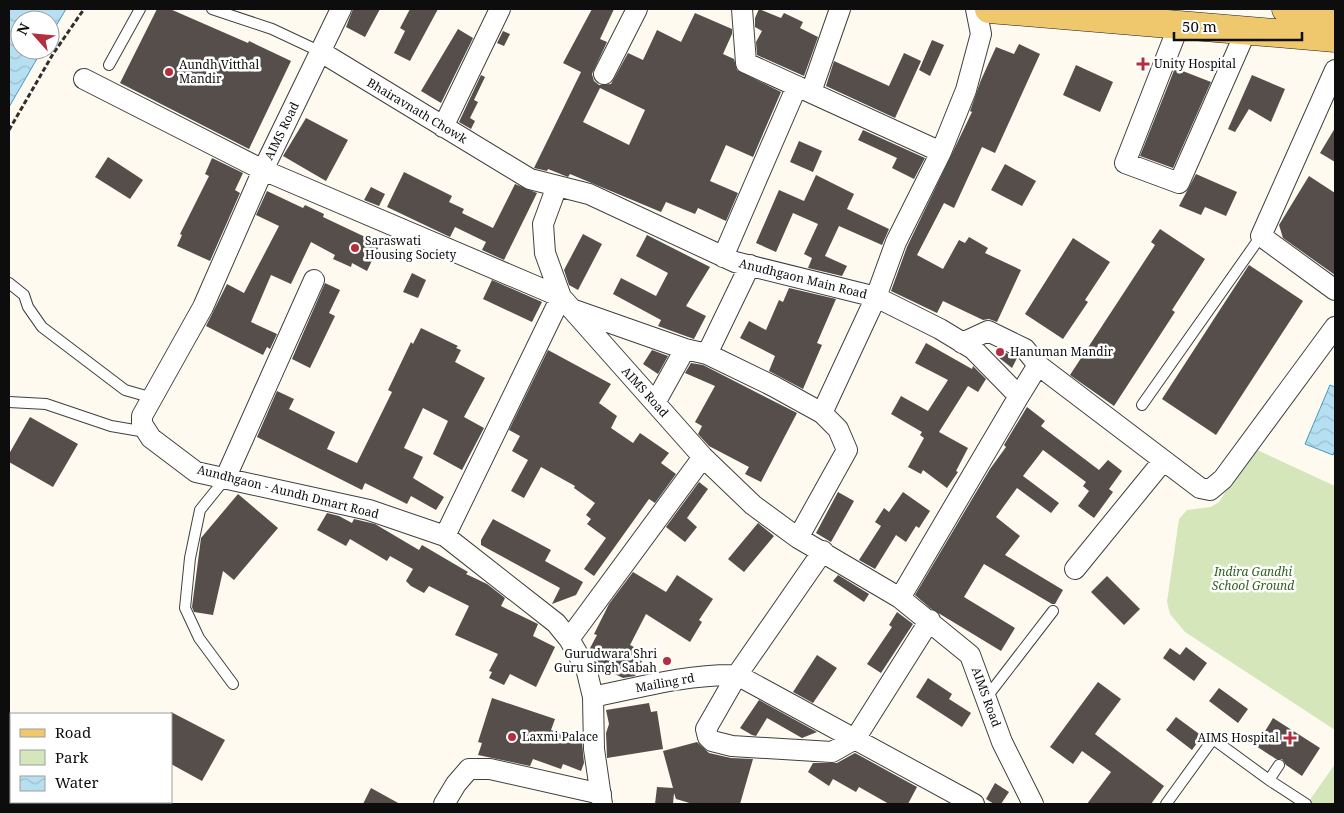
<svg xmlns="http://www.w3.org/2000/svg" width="1344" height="813" font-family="'Noto Serif',serif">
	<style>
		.green { fill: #d4e6ba }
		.water { fill: url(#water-waves); stroke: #4299c4 }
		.building { fill: #554e4a; fill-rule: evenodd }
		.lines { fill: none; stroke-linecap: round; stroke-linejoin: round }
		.lane-casing { stroke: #404040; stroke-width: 12 }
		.street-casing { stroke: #404040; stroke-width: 22 }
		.primary-casing { stroke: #1e1e1e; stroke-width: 29 }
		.path { stroke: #2f2f2f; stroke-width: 3; stroke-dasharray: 5 2.5; stroke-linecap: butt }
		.lane { stroke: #fff; stroke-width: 10 }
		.street { stroke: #fff; stroke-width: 20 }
		.primary { stroke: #efc76d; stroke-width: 28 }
		.poi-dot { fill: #b42e3e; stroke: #fff; stroke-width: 2 }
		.labels { text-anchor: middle; stroke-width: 5; stroke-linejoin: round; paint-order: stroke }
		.poi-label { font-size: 12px; fill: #0d0d0d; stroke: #fff; text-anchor: start }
		.street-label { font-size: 12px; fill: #0d0d0d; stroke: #fff }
		.park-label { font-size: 12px; font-style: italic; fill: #336122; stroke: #fff }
	</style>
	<defs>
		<pattern id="water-waves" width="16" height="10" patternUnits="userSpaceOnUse" patternTransform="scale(1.25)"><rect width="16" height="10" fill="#b6e0f2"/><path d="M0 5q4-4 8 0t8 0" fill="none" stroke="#9bbfce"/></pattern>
	</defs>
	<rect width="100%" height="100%" fill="#fefaef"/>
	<path class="green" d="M 1255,449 L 1335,486 L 1335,730 L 1185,632 L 1170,614 L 1167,602 L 1179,519 L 1187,510 L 1211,507 L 1219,502 L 1250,454 Z
		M 1335,764 L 1335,804 L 1307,804 Z"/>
	<path class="water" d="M 9,9 L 66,9 L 50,36 L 50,20 L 20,20 L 20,50 L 42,50 L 9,107 Z
		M 1330,385 L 1335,387 L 1335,450 L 1333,455 L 1305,444 Z"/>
	<path class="building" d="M 157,9 L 170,9 L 248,43 L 249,41 L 291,61 L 249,149 L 120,83 Z
		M 353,9 L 380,9 L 365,37 L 346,27 Z
		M 410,9 L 438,9 L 410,61 L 394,53 L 405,31 L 400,28 Z
		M 592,9 L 614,9 L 600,39 L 607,42 L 592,74 L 594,81 L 599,85 L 611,84 L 628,53 L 643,60 L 657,30 L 681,42 L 695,13 L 732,29 L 732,34 L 723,54 L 734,59 L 737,70 L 781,92 L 753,157 L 726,145 L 710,181 L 738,193 L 726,221 L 698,208 L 695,214 L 666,202 L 661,212 L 570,174 L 568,177 L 548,169 L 547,171 L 534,168 L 581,72 L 563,63 ZM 600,88 L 645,110 L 629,145 L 583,122 Z
		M 759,9 L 781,18 L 784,13 L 803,22 L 800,28 L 818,37 L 804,76 L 757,55 L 756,42 L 762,31 L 755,27 L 755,18 Z
		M 458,29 L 473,38 L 441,103 L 421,91 Z
		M 503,31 L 510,34 L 504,46 L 497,43 Z
		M 932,40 L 944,45 L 930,76 L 919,70 Z
		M 1019,44 L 1040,54 L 995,153 L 982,147 L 954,208 L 944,203 L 917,255 L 943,269 L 959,240 L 965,243 L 969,237 L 988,248 L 985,253 L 1021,270 L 997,322 L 989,319 L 983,320 L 943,301 L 937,313 L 891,291 L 907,247 L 972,112 L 970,111 L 981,80 L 996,47 L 1014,54 Z
		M 904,53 L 921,61 L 895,118 L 826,86 L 834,61 L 889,86 Z
		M 1076,65 L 1113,82 L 1100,112 L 1063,95 Z
		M 1175,68 L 1211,82 L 1173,168 L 1140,156 Z
		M 481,75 L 485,77 L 474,100 L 478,102 L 470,118 L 475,121 L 471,129 L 459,122 Z
		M 1252,75 L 1285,89 L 1271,122 L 1249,109 L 1235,132 L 1228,129 Z
		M 306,118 L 348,140 L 326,181 L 283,156 Z
		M 1335,128 L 1335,162 L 1320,153 Z
		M 863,130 L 925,158 L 914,179 L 892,168 L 897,158 L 858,140 Z
		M 799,141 L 822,151 L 813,172 L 790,162 Z
		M 108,157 L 143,180 L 130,199 L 95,177 Z
		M 212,158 L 243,173 L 235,190 L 240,193 L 210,261 L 177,246 L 182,235 L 180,234 L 209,176 L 205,174 Z
		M 1005,164 L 1036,181 L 1022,206 L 991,190 Z
		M 404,172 L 452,196 L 449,202 L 464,209 L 462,213 L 493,228 L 515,184 L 537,193 L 504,260 L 482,250 L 486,242 L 455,227 L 450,237 L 387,207 Z
		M 1196,174 L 1237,192 L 1226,216 L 1205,207 L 1201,215 L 1179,206 Z
		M 816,175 L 854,194 L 847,209 L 889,229 L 882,245 L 839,226 L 825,256 L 847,266 L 842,276 L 808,268 L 812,258 L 804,254 L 818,224 L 793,213 L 776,252 L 756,243 L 779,190 L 804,201 Z
		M 1309,176 L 1335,193 L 1335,275 L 1283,238 L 1279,225 Z
		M 371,187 L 385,194 L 379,206 L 364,200 Z
		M 267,191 L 303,208 L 305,205 L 324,214 L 323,217 L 380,244 L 367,271 L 352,263 L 351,267 L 333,259 L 335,255 L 311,242 L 291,284 L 271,275 L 251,322 L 277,334 L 270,349 L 267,347 L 263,355 L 206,326 L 227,284 L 244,293 L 279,226 L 256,215 Z
		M 1160,229 L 1205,259 L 1172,310 L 1175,312 L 1114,406 L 1070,375 L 1155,245 L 1151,242 Z
		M 583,234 L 602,244 L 578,290 L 569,285 L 564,270 Z
		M 647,235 L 710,267 L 686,306 L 706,316 L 694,339 L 658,326 L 661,320 L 613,294 L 621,278 L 656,296 L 668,273 L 636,256 Z
		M 1073,238 L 1110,262 L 1085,300 L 1088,302 L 1063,339 L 1025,314 Z
		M 1249,265 L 1303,301 L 1216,435 L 1162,399 Z
		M 412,273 L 426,280 L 418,298 L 403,292 Z
		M 492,280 L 542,302 L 532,322 L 483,299 Z
		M 325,283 L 340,290 L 329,313 L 335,316 L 310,368 L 292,359 Z
		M 789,288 L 836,299 L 817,343 L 822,345 L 803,389 L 769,371 L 775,356 L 740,338 L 749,321 L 766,330 L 779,300 L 783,302 Z
		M 421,328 L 458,346 L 456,348 L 461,350 L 455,362 L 485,378 L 464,417 L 484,428 L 462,470 L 433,454 L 448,421 L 423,408 L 404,448 L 423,457 L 413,478 L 444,497 L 436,510 L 411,496 L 407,504 L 365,483 L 362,490 L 257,437 L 277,391 L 294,399 L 289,409 L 335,432 L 327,449 L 357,463 L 392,392 L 388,390 L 411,342 L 413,344 Z
		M 926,343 L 972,369 L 973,366 L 986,379 L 978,392 L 968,386 L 939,432 L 968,448 L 956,471 L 958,472 L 947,488 L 923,470 L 921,474 L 908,467 L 924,438 L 920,435 L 922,432 L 891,414 L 901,396 L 928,411 L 948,380 L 915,363 Z
		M 548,350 L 611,384 L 599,403 L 617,416 L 611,428 L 633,443 L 640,433 L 669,453 L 661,463 L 676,474 L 655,503 L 649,499 L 594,576 L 584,569 L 606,538 L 587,524 L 591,519 L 586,515 L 595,503 L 574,488 L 575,486 L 541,467 L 524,498 L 511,491 L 528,460 L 512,451 L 520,436 L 509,430 Z
		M 652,350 L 668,356 L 658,374 L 643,364 Z
		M 1002,351 L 1017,358 L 1012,368 L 998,357 Z
		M 691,363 L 703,365 L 797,413 L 761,482 L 745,474 L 749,467 L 709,446 L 698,434 L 702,426 L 695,422 L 715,386 L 685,373 Z
		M 1027,407 L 1045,421 L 1041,426 L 1099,470 L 1108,460 L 1122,471 L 1109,489 L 1113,492 L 1094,518 L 1078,506 L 1089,491 L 1083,486 L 1086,482 L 1043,450 L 1023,476 L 1059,503 L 1051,513 L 1017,488 L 996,517 L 1020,536 L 1005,555 L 1063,590 L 1055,604 L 1052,604 L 984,564 L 964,597 L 1015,628 L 1001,651 L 930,608 L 915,595 L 990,469 L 1006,447 L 1004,445 Z
		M 30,417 L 78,444 L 53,487 L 9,462 L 9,454 Z
		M 699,482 L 708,489 L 687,518 L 697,527 L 685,542 L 666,527 Z
		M 838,492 L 854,501 L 831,542 L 816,533 Z
		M 903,492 L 930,511 L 919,528 L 916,526 L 906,542 L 896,535 L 875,569 L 859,560 L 881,526 L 875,522 L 884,508 L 889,512 Z
		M 238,494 L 278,528 L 234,580 L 223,571 L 213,615 L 194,612 L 192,607 L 201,538 Z
		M 327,513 L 339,516 L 352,523 L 354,519 L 375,524 L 419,550 L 422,545 L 468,572 L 466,574 L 487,584 L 505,598 L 501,606 L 538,624 L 533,636 L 555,647 L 536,687 L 510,674 L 504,685 L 489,678 L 492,672 L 489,671 L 498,654 L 455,635 L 469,606 L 429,586 L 424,593 L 411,586 L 406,581 L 413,569 L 390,556 L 387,561 L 350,539 L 346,546 L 317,530 Z
		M 493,519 L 551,550 L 545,561 L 583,582 L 576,595 L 552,604 L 560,588 L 481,545 L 481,540 Z
		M 758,523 L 774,536 L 744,572 L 728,559 Z
		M 633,572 L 666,592 L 677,575 L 713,599 L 699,620 L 702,622 L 690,642 L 646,614 L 630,645 L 638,649 L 634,656 L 642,661 L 635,676 L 623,678 L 598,666 L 589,650 L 597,635 L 594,634 L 609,604 Z
		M 838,575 L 869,594 L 864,602 L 833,581 Z
		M 1107,576 L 1140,609 L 1124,625 L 1091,592 Z
		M 897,612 L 913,624 L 881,673 L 867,664 L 892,627 L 889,625 Z
		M 1186,647 L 1207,663 L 1194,681 L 1163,658 L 1170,648 L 1180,655 Z
		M 817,655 L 837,668 L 813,703 L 793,692 Z
		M 928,678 L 952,694 L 949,699 L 971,713 L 962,727 L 916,697 Z
		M 1098,682 L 1121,699 L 1095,734 L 1164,786 L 1151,804 L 1087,804 L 1111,772 L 1082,751 L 1073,764 L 1050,747 Z
		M 1219,688 L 1248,709 L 1238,723 L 1209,701 Z
		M 492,698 L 555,719 L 551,730 L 582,742 L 584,763 L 581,771 L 563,764 L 561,769 L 533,759 L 530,766 L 478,755 L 482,743 L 478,742 Z
		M 759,700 L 817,732 L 802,738 L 767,718 L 756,736 L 752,735 L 740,728 Z
		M 649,703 L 651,712 L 657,711 L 663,749 L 607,758 L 606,733 L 609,724 L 606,710 Z
		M 171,712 L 225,740 L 202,781 L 171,764 Z
		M 1176,717 L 1202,736 L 1192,750 L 1166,730 Z
		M 1273,718 L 1320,748 L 1302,776 L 1286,765 L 1282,759 L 1276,759 L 1256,746 Z
		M 697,742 L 709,753 L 731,758 L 753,759 L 740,804 L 693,804 L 676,799 L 674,793 L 673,804 L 655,804 L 657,787 L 673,788 L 663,751 Z
		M 855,753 L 917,787 L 908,804 L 889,804 L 859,787 L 856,792 L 833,779 L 829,786 L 808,772 L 813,763 L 837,763 Z
		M 995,783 L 1009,792 L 1001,804 L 994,804 L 986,799 Z
		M 371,788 L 400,804 L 363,804 Z"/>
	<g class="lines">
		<g class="lane-casing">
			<path id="lane" d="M 212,9 L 272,29 L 321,52
				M 109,65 L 140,9
				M 9,283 L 24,295 L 28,307 L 42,327 L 125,390 L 153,398
				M 9,402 L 46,404 L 111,426 L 146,432
				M 1142,405 L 1261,236
				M 225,479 L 200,510 L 190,558 L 185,608 L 199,638 L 233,684
				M 986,698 L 1053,611
				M 1269,780 L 1306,804
				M 1166,804 L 1213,739 L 1269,780 L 1279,765"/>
		</g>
		<g class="street-casing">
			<path id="street" d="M 341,9 L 263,170 L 203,307 L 142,416 L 142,424 L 151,438 L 196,472 L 369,510 L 445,536 L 556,623 L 569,639 L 586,668 L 593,697 L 594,749 L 602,804
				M 742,9 L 746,63 L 941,152
				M 1179,25 L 1125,163 L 1179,183 L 1246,31
				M 321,52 L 530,179 L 589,194 L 735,262 L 876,297 L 940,329 L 973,349 L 1019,396 L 900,598
				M 1335,70 L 1261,236 L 1335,290
				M 604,74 L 637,9
				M 84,79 L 263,170 L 561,297 L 703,457 L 753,505 L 798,538 L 900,598 L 970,655 L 1002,742 L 1033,804
				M 811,92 L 840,9
				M 443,127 L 500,9
				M 723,257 L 797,86
				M 574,310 L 685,349 L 707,354 L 773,386 L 822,413 L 838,429 L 847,450 L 798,538
				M 962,343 L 988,331 L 1025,349 L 1038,365
				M 707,354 L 750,265
				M 1019,396 L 1038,365 L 1200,488 L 1210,490 L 1223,479 L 1335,327
				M 655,403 L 685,349
				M 822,413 L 876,297 L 896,242 L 941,152 L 966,90 L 981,34 L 976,9
				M 225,479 L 314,280
				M 445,536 L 561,297 L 545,253 L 543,224 L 557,186
				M 823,551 L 737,675 L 706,729 L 708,737 L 712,741 L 732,746 L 832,752 L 855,739 L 930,620
				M 1075,569 L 1163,461
				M 569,639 L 703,457
				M 593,697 C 641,687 688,674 737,675 L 974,804
				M 444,804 L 456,784 L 469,769 L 490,769 L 601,794"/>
		</g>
		<g class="primary-casing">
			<path id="primary" d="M 989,9 L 1335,38
				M 1286,9 L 1335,13"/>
		</g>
		<path class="path" d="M 9,130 L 53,54 L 84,9"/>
		<use href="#lane" class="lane"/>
		<use href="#street" class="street"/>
		<use href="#primary" class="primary"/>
	</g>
	<g class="poi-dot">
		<path d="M1140.5 56.5h5v5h5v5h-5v5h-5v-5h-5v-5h5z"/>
		<circle cx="169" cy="72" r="5"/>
		<circle cx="355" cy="248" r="5"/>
		<circle cx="1000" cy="352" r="5"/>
		<circle cx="667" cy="661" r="5"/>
		<circle cx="512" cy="737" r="5"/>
		<path d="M1287.5 730.5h5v5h5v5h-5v5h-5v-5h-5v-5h5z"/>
	</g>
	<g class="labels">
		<g class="poi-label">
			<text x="1154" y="68">Unity Hospital</text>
			<text x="179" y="69">Aundh Vitthal<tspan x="179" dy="14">Mandir</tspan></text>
			<text x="365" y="245">Saraswati<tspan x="365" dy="14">Housing Society</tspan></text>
			<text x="1010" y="356">Hanuman Mandir</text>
			<text x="657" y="658" text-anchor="end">Gurudwara Shri<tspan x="657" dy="14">Guru Singh Sabah</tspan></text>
			<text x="522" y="741">Laxmi Palace</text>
			<text x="1279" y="742" text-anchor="end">AIMS Hospital</text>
		</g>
		<g class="street-label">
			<text transform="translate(417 111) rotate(31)" y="4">Bhairavnath Chowk</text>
			<text transform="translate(282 131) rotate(-64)" y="4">AIMS Road</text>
			<text transform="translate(803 279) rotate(14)" y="4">Anudhgaon Main Road</text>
			<text transform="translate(645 392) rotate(48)" y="4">AIMS Road</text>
			<text transform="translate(288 492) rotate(14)" y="4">Aundhgaon - Aundh Dmart Road</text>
			<text transform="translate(665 683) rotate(-10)" y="4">Mailing rd</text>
			<text transform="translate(986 697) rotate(70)" y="4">AIMS Road</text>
		</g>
		<g class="park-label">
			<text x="1253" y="576">Indira Gandhi<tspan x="1253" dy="14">School Ground</tspan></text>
		</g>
	</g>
	<rect width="1344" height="813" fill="none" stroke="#0d0d0d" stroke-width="20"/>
	<rect x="10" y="713" width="162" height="90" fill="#ffffff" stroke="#9e9e9e"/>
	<rect x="20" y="729" width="25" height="8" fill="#efc76d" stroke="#9e9e9e"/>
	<text x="55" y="738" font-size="15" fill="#0d0d0d">Road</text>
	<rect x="20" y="750" width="25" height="15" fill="#d4e6ba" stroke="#9e9e9e"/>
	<text x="55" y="763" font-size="15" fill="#0d0d0d">Park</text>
	<rect x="20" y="776" width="25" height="15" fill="url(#water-waves)" stroke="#9e9e9e"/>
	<text x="55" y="788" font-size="15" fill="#0d0d0d">Water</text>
	<g transform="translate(35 35) rotate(297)"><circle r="24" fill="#ffffff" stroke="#9e9e9e"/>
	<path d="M0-4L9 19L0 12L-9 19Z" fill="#b42e3e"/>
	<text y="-8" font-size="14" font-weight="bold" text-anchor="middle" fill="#0d0d0d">N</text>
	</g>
	<path d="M1174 32v8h128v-8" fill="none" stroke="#0d0d0d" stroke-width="2.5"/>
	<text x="1182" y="32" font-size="15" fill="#0d0d0d" stroke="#ffffff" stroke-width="4" paint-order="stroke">50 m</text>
</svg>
